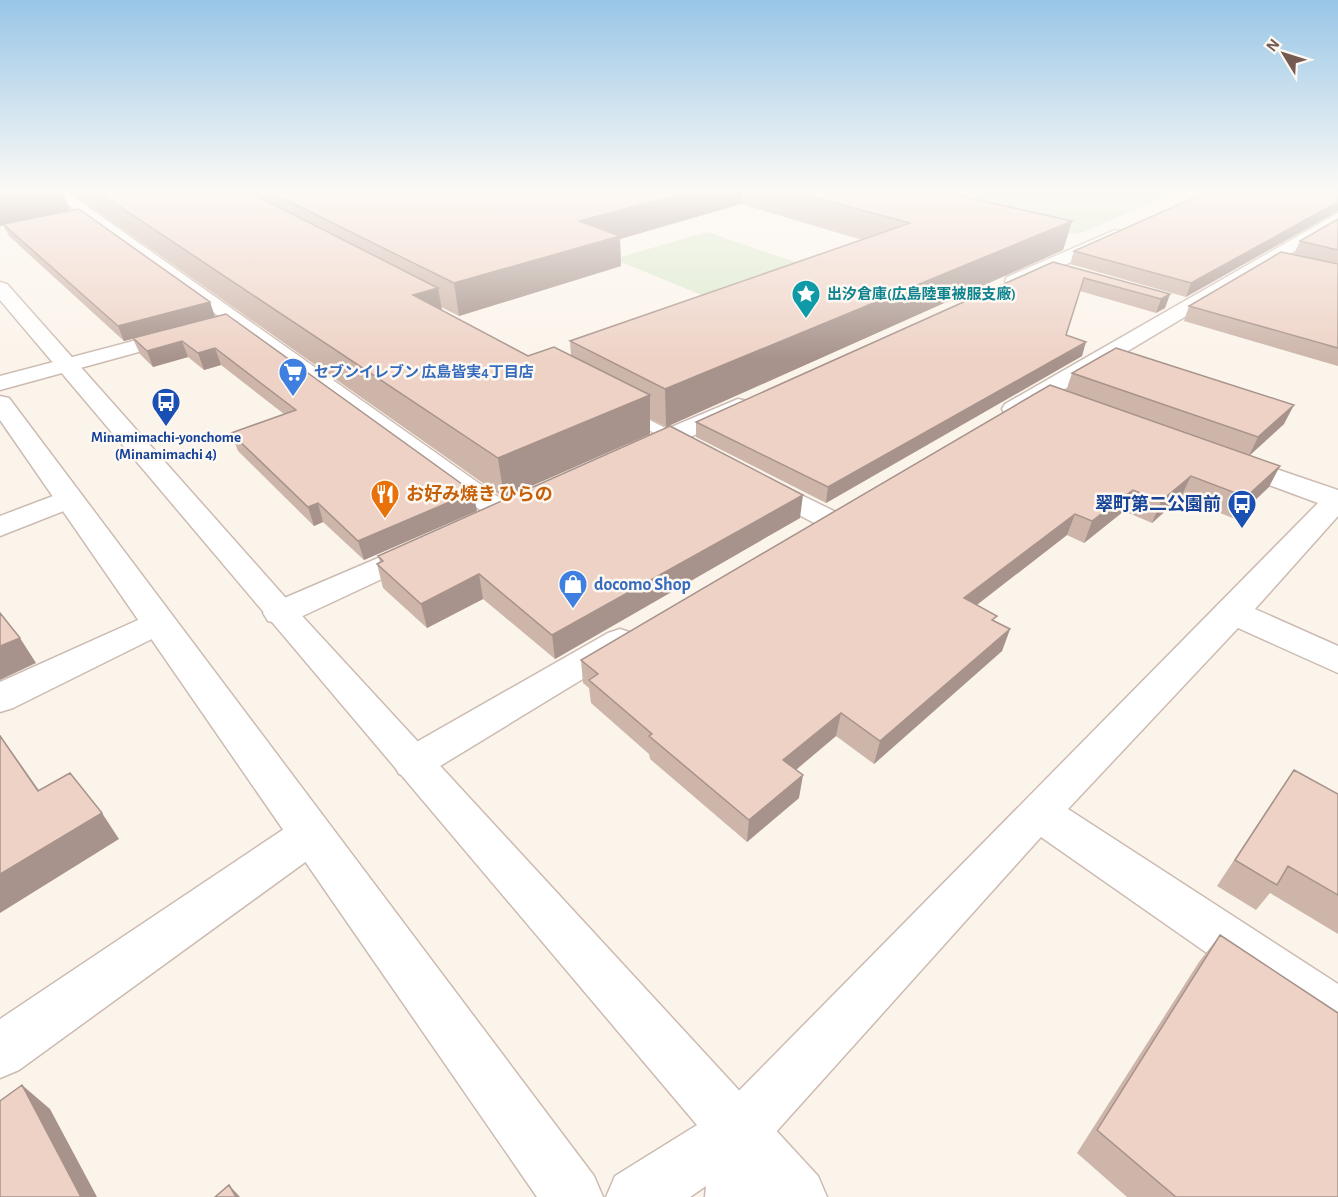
<svg xmlns="http://www.w3.org/2000/svg" width="1338" height="1197" font-family="'Alegreya Sans','Noto Sans JP',sans-serif">
	<style>
		.green { fill: #d9e8cb }
		.lines { fill: none; stroke-linecap: round; stroke-linejoin: round }
		.service-casing { stroke: #ccbbb2; stroke-width: 2 }
		.minor-casing { stroke: #ccbbb2; stroke-width: 3 }
		.tertiary-casing { stroke: #ccbbb2; stroke-width: 3 }
		.service { fill: #fff; fill-rule: evenodd }
		.minor { fill: #fff; fill-rule: evenodd }
		.tertiary { fill: #fff; fill-rule: evenodd }
		.wall { fill: #cdb5aa; fill-rule: evenodd }
		.shaded-wall { fill: #a7938b }
		.building { fill: #eed2c6; stroke: #a7938b; stroke-width: 1.5 }
		.labels { text-anchor: middle; stroke-width: 5; stroke-linejoin: round; paint-order: stroke }
		.far-culture-label { font-size: 15px; font-weight: bold; fill: #0d838f; stroke: #fef8f2; text-anchor: start }
		.far-shop-label { font-size: 15px; font-weight: bold; fill: #366cbe; stroke: #fef8f2; text-anchor: start }
		.far-transit-label { font-size: 15px; font-weight: bold; fill: #164399; stroke: #fef8f2 }
		.food-label { font-size: 18px; font-weight: bold; fill: #c56008; stroke: #fef8f2; text-anchor: start }
		.transit-label { font-size: 18px; font-weight: bold; fill: #164399; stroke: #fef8f2; text-anchor: end }
		.shop-label { font-size: 18px; font-weight: bold; fill: #366cbe; stroke: #fef8f2; text-anchor: start }
	</style>
	<rect width="100%" height="100%" fill="#fbf4eb"/>
	<path class="green" d="M 882,192 L 1178,192 L 1078,234 L 1035,233 Z
		M 707,232 L 798,263 L 704,296 L 614,259 Z"/>
	<g class="lines">
		<g class="service-casing">
			<path id="service" d="M 628,409 L 675,433 L 678,436 L 675,439 L 665,439 L 623,416 L 621,413 L 623,410 Z"/>
		</g>
		<g class="minor-casing">
			<path id="minor" d="M 51,192 L 67,192 L 511,506 L 516,512 L 511,518 L 501,521 L 491,518 Z
				M 1338,213 L 1338,225 L 1023,414 L 1014,416 L 1005,414 L 1002,409 L 1005,404 Z
				M 1115,230 L 1121,231 L 1123,235 L 1121,239 L 1021,285 L 1007,285 L 1005,281 L 1007,277 Z
				M 179,329 L 186,331 L 190,335 L 186,339 L 0,390 L 0,376 Z
				M 738,399 L 747,401 L 750,406 L 747,411 L 649,456 L 640,458 L 631,456 L 627,450 L 631,444 Z
				M 1232,454 L 1338,490 L 1338,516 L 1255,609 L 1338,646 L 1338,673 L 1238,628 L 1068,809 L 1338,984 L 1338,1040 L 1320,1032 L 1041,837 L 758,1152 L 738,1161 L 718,1152 L 709,1132 L 718,1112 L 1318,503 L 1223,468 L 1219,462 L 1223,456 Z
				M 762,476 L 838,513 L 843,519 L 838,525 L 828,528 L 818,525 L 752,490 L 748,484 L 752,478 Z
				M 69,490 L 79,493 L 83,499 L 79,505 L 0,536 L 0,516 Z
				M 418,541 L 429,543 L 433,550 L 429,557 L 292,621 L 280,624 L 268,621 L 263,613 L 268,605 Z
				M 158,611 L 170,614 L 175,622 L 170,630 L 13,708 L 0,712 L 0,682 Z
				M 620,629 L 632,633 L 637,641 L 632,649 L 427,774 L 413,779 L 399,774 L 393,763 L 399,752 L 608,633 Z
				M 311,815 L 326,821 L 333,834 L 326,847 L 19,1070 L 0,1078 L 0,1019 L 296,821 Z"/>
		</g>
		<g class="tertiary-casing">
			<path id="tertiary" d="M 0,282 L 7,284 L 292,605 L 818,1176 L 827,1197 L 705,1197 L 706,1186 L 690,1197 L 606,1197 L 615,1176 L 697,1125 L 0,300 Z
				M 0,396 L 9,398 L 594,1176 L 603,1197 L 537,1197 L 0,420 Z"/>
		</g>
		<use href="#service" class="service"/>
		<use href="#minor" class="minor"/>
		<use href="#tertiary" class="tertiary"/>
	</g>
	<path class="wall" d="M 0,192 L 62,192 L 70,210 L 43,216 L 210,302 L 215,317 L 477,511 L 364,560 L 323,522 L 314,526 L 238,451 L 231,433 L 284,414 L 221,365 L 204,370 L 188,357 L 153,367 L 140,354 L 133,339 L 124,341 L 9,236 L 3,225 L 0,226 Z
		M 70,192 L 943,192 L 1072,221 L 1063,250 L 666,427 L 650,419 L 650,434 L 504,498 ZM 741,204 L 862,240 L 570,341 L 571,355 L 528,356 L 442,310 L 441,307 L 459,316 L 621,266 L 620,239 Z
		M 1338,192 L 1186,297 L 1070,264 L 1074,251 Z
		M 1338,219 L 1338,366 L 1184,321 L 1189,306 L 1310,258 L 1294,254 L 1300,241 Z
		M 1053,262 L 1170,294 L 1165,308 L 1156,313 L 1080,291 L 1066,335 L 1082,356 L 826,503 L 696,437 L 696,422 Z
		M 1072,373 L 1284,424 L 1249,456 L 1269,487 L 1235,519 L 1181,497 L 1152,523 L 1124,511 L 1084,543 L 1067,535 L 977,605 L 995,621 L 1010,629 L 1002,651 L 874,764 L 836,736 L 796,770 L 799,798 L 747,842 L 650,759 L 649,754 L 591,703 L 589,688 L 583,683 L 581,660 L 1066,391 Z
		M 800,518 L 555,659 L 483,599 L 427,628 L 383,588 L 377,564 L 380,562 L 378,556 Z
		M 1294,770 L 1338,794 L 1338,934 L 1270,893 L 1256,910 L 1217,886 L 1276,796 Z
		M 1220,935 L 1338,1197 L 1127,1197 L 1077,1153 L 1199,962 Z"/>
	<path class="shaded-wall" d="M 16,192 L 62,192 L 70,210 L 0,226 L 0,195 Z
		M 688,192 L 742,192 L 741,204 L 620,239 L 621,266 L 459,316 L 454,283 L 579,221 Z
		M 1338,202 L 1338,211 L 1186,297 L 1191,283 Z
		M 1072,221 L 1063,250 L 666,427 L 665,389 Z
		M 438,288 L 444,321 L 413,295 Z
		M 1170,294 L 1165,308 L 1156,313 L 1161,299 Z
		M 210,302 L 215,317 L 124,341 L 118,326 Z
		M 182,341 L 188,357 L 153,367 L 147,351 Z
		M 1086,342 L 1082,356 L 826,503 L 828,487 Z
		M 215,348 L 221,365 L 204,370 L 198,353 Z
		M 650,395 L 650,434 L 504,498 L 498,458 Z
		M 1294,405 L 1284,424 L 1249,456 L 1258,437 Z
		M 1280,466 L 1269,487 L 1235,519 L 1246,497 Z
		M 1191,476 L 1181,497 L 1152,523 L 1161,501 Z
		M 1133,490 L 1124,511 L 1084,543 L 1092,521 Z
		M 473,492 L 477,511 L 364,560 L 358,541 Z
		M 803,495 L 800,518 L 555,659 L 552,635 Z
		M 318,503 L 323,522 L 314,526 L 308,507 Z
		M 1075,514 L 1067,535 L 957,620 L 964,598 Z
		M 479,574 L 483,599 L 427,628 L 421,604 Z
		M 1010,629 L 1002,651 L 874,764 L 880,741 Z
		M 20,638 L 36,663 L 0,680 L 0,646 Z
		M 841,713 L 836,736 L 780,783 L 783,760 Z
		M 0,735 L 57,816 L 38,791 L 0,736 Z
		M 803,775 L 799,798 L 747,842 L 749,820 Z
		M 102,813 L 119,839 L 0,913 L 0,874 Z
		M 22,1085 L 50,1109 L 97,1197 L 81,1197 Z
		M 229,1185 L 240,1197 L 236,1197 Z"/>
	<path class="building" d="M 0,192 L 16,192 L 0,195 Z
		M 98,192 L 249,192 L 438,288 L 413,295 L 528,356 L 554,347 L 650,395 L 498,458 Z
		M 270,192 L 688,192 L 579,221 L 620,236 L 454,283 Z
		M 795,192 L 943,192 L 1072,221 L 665,389 L 570,341 L 910,223 Z
		M 1207,192 L 1338,192 L 1338,202 L 1191,283 L 1074,251 Z
		M 79,209 L 210,302 L 118,326 L 3,224 Z
		M 1338,219 L 1338,250 L 1300,241 Z
		M 1281,252 L 1338,264 L 1338,348 L 1189,306 Z
		M 1053,262 L 1170,294 L 1161,299 L 1084,278 L 1066,335 L 1086,342 L 828,487 L 696,422 Z
		M 226,314 L 473,492 L 358,541 L 318,503 L 308,507 L 231,433 L 296,410 L 215,348 L 198,353 L 182,341 L 147,351 L 133,338 Z
		M 1116,348 L 1294,405 L 1258,437 L 1072,373 Z
		M 1050,385 L 1280,466 L 1246,497 L 1191,476 L 1161,501 L 1133,490 L 1092,521 L 1075,514 L 964,598 L 997,616 L 992,620 L 1010,629 L 880,741 L 841,713 L 783,760 L 803,775 L 749,820 L 649,736 L 652,734 L 589,680 L 598,674 L 581,660 Z
		M 670,426 L 803,495 L 552,635 L 479,574 L 421,604 L 377,564 L 383,561 L 378,556 Z
		M 0,613 L 20,638 L 0,646 Z
		M 0,736 L 38,791 L 70,773 L 102,813 L 0,874 Z
		M 1294,770 L 1338,794 L 1338,895 L 1288,866 L 1277,885 L 1235,860 Z
		M 1220,935 L 1338,1013 L 1338,1197 L 1176,1197 L 1097,1130 Z
		M 22,1085 L 81,1197 L 0,1197 L 0,1101 Z
		M 229,1185 L 236,1197 L 215,1197 Z"/>
	<linearGradient id="sky" x2="0" y2="1"><stop stop-color="#98c6e6"/><stop offset="0.53" stop-color="#fdfaf6"/><stop offset="1" stop-color="#fdfaf6" stop-opacity="0"/></linearGradient>
	<rect width="1338" height="359" fill="url(#sky)"/>
	<defs>
		<g id="sight-pin" transform="scale(1.5)"><path d="M0 17L-7.5 6A9.5 9.5 0 1 1 7.5 6Z" fill="#0f9aa8" stroke="#fef8f2"/><path d="M0-6L1.8-2.2L6-1.7L2.9 1.2L3.7 5.4L0 3.3L-3.7 5.4L-2.9 1.2L-6-1.7L-1.8-2.2Z" fill="#fff"/></g>
		<g id="supermarket-pin" transform="scale(1.5)"><path d="M0 17L-7.5 6A9.5 9.5 0 1 1 7.5 6Z" fill="#3f7fe0" stroke="#fef8f2"/><path d="M-6-5.5h2.5l.6 2H6L4.5 2H-2.5L-4.4-4H-6ZM-1.5 3.2a1.3 1.3 0 1 0 .1 0ZM3 3.2a1.3 1.3 0 1 0 .1 0Z" fill="#fff"/></g>
		<g id="bus-pin" transform="scale(1.5)"><path d="M0 17L-7.5 6A9.5 9.5 0 1 1 7.5 6Z" fill="#1a4fb4" stroke="#fef8f2"/><path d="M-5-6H5V4H4V6H2V4H-2V6H-4V4H-5ZM-3.5-4V0h7V-4ZM-3.5 1.2v1.5H-2V1.2ZM2 1.2v1.5H3.5V1.2Z" fill="#fff"/></g>
		<g id="restaurant-pin" transform="scale(1.5)"><path d="M0 17L-7.5 6A9.5 9.5 0 1 1 7.5 6Z" fill="#e8710a" stroke="#fef8f2"/><path d="M-5-6h1v4h1v-4h1v4h1v-4h1v5L-1.5 .5V6h-2V.5L-5-1ZM5-6V6H3V1.5H1.5Q1.5-4 5-6Z" fill="#fff"/></g>
		<g id="shop-pin" transform="scale(1.5)"><path d="M0 17L-7.5 6A9.5 9.5 0 1 1 7.5 6Z" fill="#3f7fe0" stroke="#fef8f2"/><path d="M-5-2.5h2.3a2.7 3.5 0 0 1 5.4 0H5L5.5 6h-11ZM-1.5-2.5h3a1.5 2.3 0 0 0-3 0Z" fill="#fff"/></g>
	</defs>
	<g fill-rule="evenodd">
		<use href="#sight-pin" x="806" y="294"/>
		<use href="#supermarket-pin" x="293" y="372"/>
		<use href="#bus-pin" x="166" y="402"/>
		<use href="#restaurant-pin" x="385" y="494"/>
		<use href="#bus-pin" x="1242" y="504"/>
		<use href="#shop-pin" x="573" y="584"/>
	</g>
	<g class="labels">
		<g class="far-culture-label">
			<text x="827" y="299">出汐倉庫(広島陸軍被服支廠)</text>
		</g>
		<g class="far-shop-label">
			<text x="314" y="377">セブンイレブン 広島皆実4丁目店</text>
		</g>
		<g class="far-transit-label">
			<text x="166" y="442">Minamimachi-yonchome<tspan x="166" dy="17">(Minamimachi 4)</tspan></text>
		</g>
		<g class="food-label">
			<text x="406" y="500">お好み焼き ひらの</text>
		</g>
		<g class="transit-label">
			<text x="1221" y="510">翠町第二公園前</text>
		</g>
		<g class="shop-label">
			<text x="594" y="590">docomo Shop</text>
		</g>
	</g>
	<g transform="translate(1284 54) rotate(308)" stroke="#fef8f2" stroke-width="4.5" paint-order="stroke">
	<path d="M0-4.5L10 22L0 15L-10 22Z" fill="#745a50"/>
	<text y="-9" font-size="16" font-weight="bold" text-anchor="middle" fill="#745a50">N</text>
	</g>
</svg>
